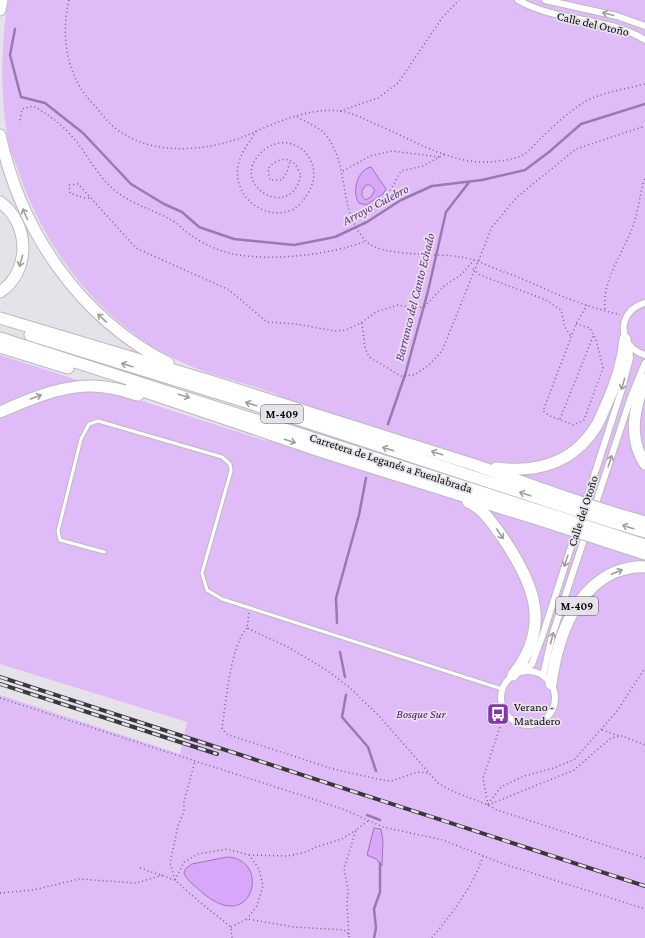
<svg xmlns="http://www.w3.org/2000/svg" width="645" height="938" font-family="'Crimson Pro',serif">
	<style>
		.green { fill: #dfbbf8; fill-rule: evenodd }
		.water { fill: #d9a7f9; stroke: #9c78b2; fill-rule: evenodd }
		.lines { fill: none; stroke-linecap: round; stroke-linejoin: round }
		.stream { stroke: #9c78b2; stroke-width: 2.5 }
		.lane-casing { stroke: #bdb9bf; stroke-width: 5 }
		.street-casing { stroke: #bdb9bf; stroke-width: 8 }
		.highway-casing { stroke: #bdb9bf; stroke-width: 13 }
		.path { stroke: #6f6d71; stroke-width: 1.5; stroke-dasharray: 1 3; stroke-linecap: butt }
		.lane { stroke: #fff; stroke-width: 3 }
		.street { stroke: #fff; stroke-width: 6 }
		.highway { stroke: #fff; stroke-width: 11 }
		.rail-casing { stroke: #39373a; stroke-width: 4 }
		.rail { stroke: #e6e2e9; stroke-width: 2.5; stroke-dasharray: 8; stroke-linecap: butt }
		.highway-bridge-casing { stroke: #bdb9bf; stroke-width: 13; stroke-linecap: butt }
		.highway-bridge { stroke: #fff; stroke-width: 11 }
		.oneway { stroke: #9e9e9f }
		.labels { text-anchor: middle; stroke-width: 3.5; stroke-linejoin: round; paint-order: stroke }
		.shield { fill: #e6e2e9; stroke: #4e4c50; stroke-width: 1 }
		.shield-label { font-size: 11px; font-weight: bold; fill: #0d0c0e }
		.street-label { font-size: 12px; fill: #0d0c0e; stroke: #e6e2e9 }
		.poi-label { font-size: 12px; fill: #0d0c0e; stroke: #e6e2e9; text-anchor: start }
		.park-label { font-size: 12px; font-style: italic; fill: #500d6f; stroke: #e6e2e9 }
		.water-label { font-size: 13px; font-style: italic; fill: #6b2e8c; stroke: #e6e2e9 }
	</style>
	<rect width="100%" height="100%" fill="#e6e2e9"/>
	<path class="green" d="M 8,0 L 645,0 L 645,938 L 0,938 L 0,695 L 180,754 L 187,722 L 0,664 L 0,355 L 266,441 L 279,395 C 244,382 204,375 171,357 C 97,318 44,248 18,170 C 14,159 8,147 7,135 C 0,91 1,44 8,0 ZM 227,857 L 241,860 L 248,897 C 243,902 239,906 232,906 C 220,907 195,886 186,878 L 188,865 Z"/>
	<path class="water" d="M 371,167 L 386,189 L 383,194 L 366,205 L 359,203 C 351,192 358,169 371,167 ZM 366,185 L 370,185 L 375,190 L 371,197 L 366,200 L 362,196 L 362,191 Z
		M 374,828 L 381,829 L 383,841 L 382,866 L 376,859 L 367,855 Z
		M 227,857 C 272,859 253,936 203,893 C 196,887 187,881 184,873 L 186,868 L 192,864 Z"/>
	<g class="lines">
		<path class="stream" d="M 15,29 L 10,55 L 21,97 L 45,103 L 83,133 L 131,184 L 164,204 L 182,212 L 199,227 L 234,239 L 294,245 L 335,237 L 367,222 L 401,200 L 432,186 L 482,180 L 525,170 L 549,152 L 581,124 L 645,104
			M 388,424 L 405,375 L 428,291 L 446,212 L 470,181
			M 337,623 L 336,598 L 359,515 L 366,478
			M 340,652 L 345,677
			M 346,695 L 342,717 L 368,747 L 376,771
			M 367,815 L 380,820
			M 374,938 L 376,928 L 374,909 L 380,892 L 380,863"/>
		<g class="lane-casing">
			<path id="lane" d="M 104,552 L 60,540 L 58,531 L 81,439 L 89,424 L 98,421 L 222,457 L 230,464 L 231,471 L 202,573 L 207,590 L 222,599 L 502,689"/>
		</g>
		<g class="street-casing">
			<path id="street" d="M 518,0 C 558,23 607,16 645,40
				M 545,0 L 617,16 L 645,26
				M 645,303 C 616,311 617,346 645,355
				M501 698a27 27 0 1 1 54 0a27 27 0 1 1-54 0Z
				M 524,671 L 532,664 L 543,634 L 621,392 L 630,358 L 629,346
				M 543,676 L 552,636 L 631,397 L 645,363"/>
		</g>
		<g class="highway-casing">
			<path id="highway" d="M 0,10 L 2,0
				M 0,135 C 21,232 79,317 168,363
				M 0,202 C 30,223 31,272 0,292
				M 0,318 L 207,380 L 475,465 L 565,497
				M 30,335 L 246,402 L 562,506
				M 0,338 L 559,517
				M 0,347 L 68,368
				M 645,379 C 635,407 627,437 645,464
				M 131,387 L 329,454 L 556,525
				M 0,412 C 34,397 73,380 111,388 C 120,389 129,393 138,395
				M 496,468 C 535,473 572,464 595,428 C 600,421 603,411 607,403 C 616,383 623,361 625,339
				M 468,502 C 484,509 493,524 503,538 C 534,584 552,626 513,675
				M 614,513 L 645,522
				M 612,522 L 645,532
				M 608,533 L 645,545
				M 605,541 L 645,554
				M 551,684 C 557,641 573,591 615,572 C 624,569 635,566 645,567"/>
		</g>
		<path class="path" d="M 69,0 C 60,36 67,77 93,104 C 100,112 107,121 115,128 C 150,156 203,152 243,137 C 271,125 307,107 339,111 C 350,112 363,118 373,123 C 413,139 454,168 499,161 C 508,160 519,158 526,153 C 531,149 535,144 539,140 C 553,127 569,111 586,101 C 603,92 626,89 645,84
			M 340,111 L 378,98 L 398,83 L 442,18 L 459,0
			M 297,117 C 306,122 319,127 325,134 C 351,165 337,213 367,242 C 382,257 439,253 461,257 C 476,259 490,267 504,272 C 530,281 554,294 580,303 C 593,308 607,311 620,315
			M 20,120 L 22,109 L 33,106 C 49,115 63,125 75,140 C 88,155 97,175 112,188 C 131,205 153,209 173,221 C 178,223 181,228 185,231 C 193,237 204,244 214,248 C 252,265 328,256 366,241
			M 256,131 C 250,142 240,153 238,166 C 233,195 262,220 289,211 C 298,208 302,202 307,195 C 332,157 282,120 255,160 C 239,186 279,211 295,189 C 298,186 299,180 301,175 C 299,172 297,166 294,163 C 286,156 274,160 268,169 L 270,180 L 282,180 L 287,172 L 290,161
			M 343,171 L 370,156 L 392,151 L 440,157
			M 89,198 L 84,198 L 70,193 L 69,185 L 78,184 L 136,248 L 229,290 L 267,322 L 296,324 L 335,331 L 346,330 L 361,323 L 376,312 L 398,305 L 415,309 L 425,306 L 444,286 L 462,274 L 474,260
			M 353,220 C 362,207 375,207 386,196 C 392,190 396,179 401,171 L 423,166 L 445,154
			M 473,269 L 480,275 L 546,300 L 561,310 L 565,327 L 571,337
			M 605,309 C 602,277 626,250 635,220 C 639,207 640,192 645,178
			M 362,323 L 365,348 L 369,357 L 401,376 L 414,375 L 429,365 L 442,351 L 492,227 L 517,197 L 576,149 L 645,126
			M 576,324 L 590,328 L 596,339 L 603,368 L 584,420 L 574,425 L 550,416 L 543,411 L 576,324 L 587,305
			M 560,419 L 594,334
			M 249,613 L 247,628 L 286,646 L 325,669 L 349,687 L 378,715 L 438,783 C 456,795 478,799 497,810 L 645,858
			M 247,628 C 230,646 226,703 222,728 L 226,734 L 333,769 L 382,780 L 391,781 L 418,772 L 428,773
			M 0,698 L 316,800 L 345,810 L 383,827 L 443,840 L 504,864 L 645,909
			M 602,730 L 620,736
			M 488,804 L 501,787 L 524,776 L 554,768 L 575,759 L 617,711 L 645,668
			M 488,805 L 574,770 L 611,738 L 622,736 L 645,745
			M 488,805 L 483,778 L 500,727 L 507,716
			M 249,855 L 288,856 L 306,852 L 316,847 L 342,839 L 356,830
			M 140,868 L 175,880 L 196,899 L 231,927 L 232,938
			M 175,880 L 184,862 L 198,854 L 227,849 L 249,855 L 259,869 L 263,886 L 257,906 L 247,919
			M 175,880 L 170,863 L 178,826 L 184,811 L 184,802 L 195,761
			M 0,893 L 33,890 L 79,879 L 136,883 L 163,875
			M 231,927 L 247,919 L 294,927 L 344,930 L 349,934 L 349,938
			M 349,934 L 347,905 L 348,889 L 344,869 L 356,830 L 369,820
			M 432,938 C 452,913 473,887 483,856"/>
		<use href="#lane" class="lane"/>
		<use href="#street" class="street"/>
		<use href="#highway" class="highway"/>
		<g class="rail-casing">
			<path id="rail" d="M 0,677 L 645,886
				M 0,684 L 217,754"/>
		</g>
		<use href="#rail" class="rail"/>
		<g class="highway-bridge-casing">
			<path id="highway-bridge" d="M 565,497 L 614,513
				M 562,506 L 612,522
				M 559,517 L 608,533
				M 556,525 L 605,541"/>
		</g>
		<use href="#highway-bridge" class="highway-bridge"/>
	</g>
	<defs><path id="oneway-shaft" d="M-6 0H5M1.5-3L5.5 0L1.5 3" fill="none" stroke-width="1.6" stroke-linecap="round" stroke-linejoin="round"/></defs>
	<g class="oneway">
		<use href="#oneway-shaft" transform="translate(608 14) rotate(-165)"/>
		<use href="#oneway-shaft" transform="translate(25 214) rotate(-114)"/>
		<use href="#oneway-shaft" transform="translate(21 261) rotate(106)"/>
		<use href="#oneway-shaft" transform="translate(102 318) rotate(-137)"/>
		<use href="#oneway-shaft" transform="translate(127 365) rotate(-163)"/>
		<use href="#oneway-shaft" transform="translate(623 384) rotate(106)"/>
		<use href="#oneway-shaft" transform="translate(184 396) rotate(17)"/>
		<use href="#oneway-shaft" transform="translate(36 397) rotate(-20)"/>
		<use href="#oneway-shaft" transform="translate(251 404) rotate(-162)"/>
		<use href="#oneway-shaft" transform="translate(290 441) rotate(18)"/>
		<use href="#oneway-shaft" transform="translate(388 449) rotate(-162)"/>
		<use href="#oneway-shaft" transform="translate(437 453) rotate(-162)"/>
		<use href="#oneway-shaft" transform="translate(610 461) rotate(-72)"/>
		<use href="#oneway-shaft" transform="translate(525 494) rotate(-162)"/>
		<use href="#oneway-shaft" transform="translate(628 527) rotate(-162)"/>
		<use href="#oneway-shaft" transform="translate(500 534) rotate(56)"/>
		<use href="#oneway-shaft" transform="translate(566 561) rotate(108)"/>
		<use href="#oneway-shaft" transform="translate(617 572) rotate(-23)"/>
		<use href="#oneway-shaft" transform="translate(552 638) rotate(-75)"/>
	</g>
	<defs>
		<g id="bus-square" transform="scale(1.15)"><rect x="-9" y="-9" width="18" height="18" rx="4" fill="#8238aa" stroke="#e6e2e9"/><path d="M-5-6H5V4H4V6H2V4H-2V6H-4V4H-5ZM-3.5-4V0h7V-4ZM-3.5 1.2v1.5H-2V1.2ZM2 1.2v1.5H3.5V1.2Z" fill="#fff"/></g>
	</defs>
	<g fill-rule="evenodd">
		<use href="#bus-square" x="498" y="714"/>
	</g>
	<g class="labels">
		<g class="shield">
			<rect x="261" y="405" width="42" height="18" rx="3"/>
			<rect x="556" y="597" width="42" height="18" rx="3"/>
		</g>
		<g class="shield-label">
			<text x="282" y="418">M-409</text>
			<text x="577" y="610">M-409</text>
		</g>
		<g class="street-label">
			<text transform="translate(593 24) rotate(13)" y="4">Calle del Otoño</text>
			<text transform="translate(391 463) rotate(18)" y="4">Carretera de Leganés a Fuenlabrada</text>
			<text transform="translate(583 511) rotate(-72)" y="4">Calle del Otoño</text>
		</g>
		<g class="poi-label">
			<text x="514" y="711">Verano -<tspan x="514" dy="14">Matadero</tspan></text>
		</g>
		<g class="park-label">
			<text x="421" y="718">Bosque Sur</text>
		</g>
		<g class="water-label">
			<text transform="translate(375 204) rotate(-28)" y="5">Arroyo Culebro</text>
			<text transform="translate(414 297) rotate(-76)" y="5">Barranco del Canto Echado</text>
		</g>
	</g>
</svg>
